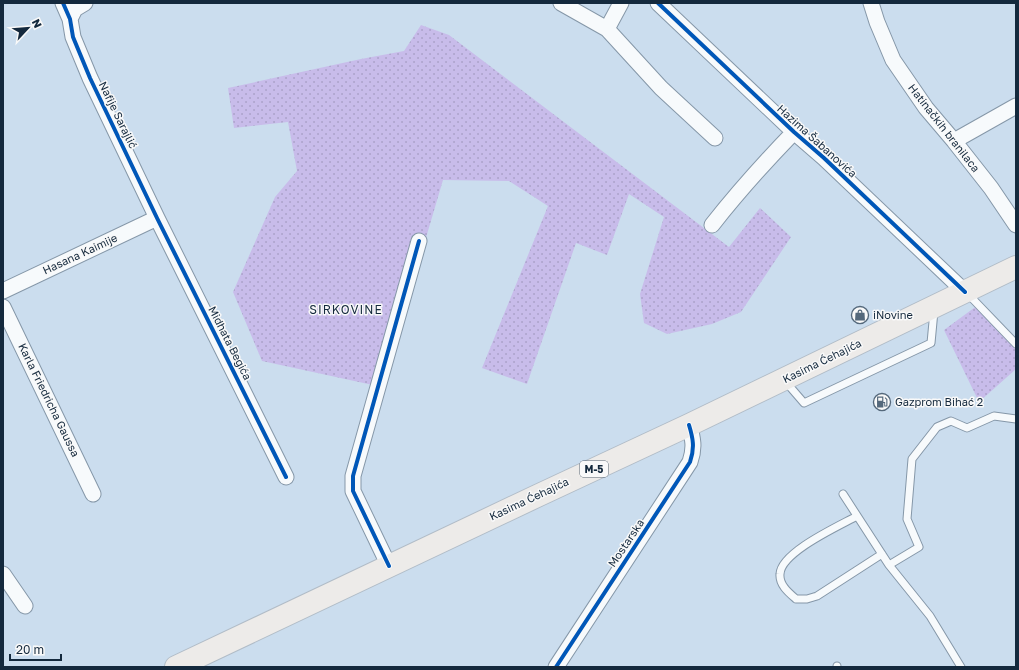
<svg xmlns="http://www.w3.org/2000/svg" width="1019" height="670" font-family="'Golos Text',sans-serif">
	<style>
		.grass { fill: url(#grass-dots) }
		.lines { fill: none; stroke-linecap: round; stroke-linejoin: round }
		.service-casing { stroke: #8597a8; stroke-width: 9 }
		.minor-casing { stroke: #8597a8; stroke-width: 17 }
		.primary-casing { stroke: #b1bcc7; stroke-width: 24 }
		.service { stroke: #f7fafc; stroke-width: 7 }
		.minor { stroke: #f7fafc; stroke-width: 15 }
		.primary { stroke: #edebe9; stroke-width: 22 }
		.cycleway-casing { stroke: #f9f9f9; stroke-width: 6 }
		.cycleway { stroke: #0057b8; stroke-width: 4 }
		.labels { text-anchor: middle; stroke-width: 3; stroke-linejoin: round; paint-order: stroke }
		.shield { fill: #f9f9f9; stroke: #596775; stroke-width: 1 }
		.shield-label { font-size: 10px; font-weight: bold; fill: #14293d }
		.street-label { font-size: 11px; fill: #14293d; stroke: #f9f9f9 }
		.poi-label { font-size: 11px; fill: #14293d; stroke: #f9f9f9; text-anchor: start }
		.neighbourhood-label { font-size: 12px; letter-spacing: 1px; fill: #14293d; stroke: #f9f9f9 }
	</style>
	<defs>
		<pattern id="grass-dots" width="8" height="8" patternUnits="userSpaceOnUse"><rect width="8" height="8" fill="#c8bcea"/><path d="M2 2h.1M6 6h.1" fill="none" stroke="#aba2ca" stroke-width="1.8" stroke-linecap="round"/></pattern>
	</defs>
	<rect width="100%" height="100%" fill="#cbddee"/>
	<path class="grass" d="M 421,25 L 449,35 L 729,247 L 760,208 L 791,237 L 741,312 L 712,324 L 667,334 L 644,323 L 640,294 L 664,217 L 629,194 L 607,255 L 576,243 L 527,384 L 482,368 L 548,206 L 509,181 L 443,180 L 382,387 L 262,361 L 233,292 L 275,197 L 297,171 L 288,122 L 234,128 L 228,88 L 361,59 L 404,51 Z
		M 978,305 L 1016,346 L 1016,369 L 979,402 L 944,330 Z"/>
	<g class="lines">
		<g class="service-casing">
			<path id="service" d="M 967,293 L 1016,344
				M 785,381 L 804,403 L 931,343 L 934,311
				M 843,494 L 889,565 L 930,616 L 961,667
				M 857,516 C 839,526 781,552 780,574 C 779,585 789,593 796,599 L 807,599 L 817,596 L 882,554
				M 889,565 L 919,547 L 907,519 L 912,459 L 937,427 L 951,421 L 967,428 L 994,416 L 1016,419
				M 837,666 L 837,667"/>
		</g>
		<g class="minor-casing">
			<path id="minor" d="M 63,3 L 70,19 L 73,37 L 90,78 L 157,218 L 286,477
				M 561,3 L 607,29 L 661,88 L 715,138
				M 658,3 L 794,132 L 824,158 L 965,292
				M 871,3 L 877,22 L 893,60 L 926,108 L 954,141 L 991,188 L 1016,225
				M 70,19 L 75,9 L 85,3
				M 607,29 L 621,3
				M 954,141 L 1016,106
				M 712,225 C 738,192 765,162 794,132
				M 3,291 L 157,218
				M 3,307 L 93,494
				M 389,566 L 353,491 L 353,476 L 419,241
				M 3,574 L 25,606
				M 556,667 L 690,462 C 695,448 693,438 689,425"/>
		</g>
		<g class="primary-casing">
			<path id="primary" d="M 176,667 L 537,496 L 689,425 L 1016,267"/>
		</g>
		<use href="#service" class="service"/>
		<use href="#minor" class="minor"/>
		<use href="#primary" class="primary"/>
		<g class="cycleway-casing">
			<path id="cycleway" d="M 63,3 L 70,19 L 73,37 L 90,78 L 157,218 L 286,477
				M 658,3 L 794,132 L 824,158 L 965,292
				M 389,566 L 353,491 L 353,476 L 419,241
				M 556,667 L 690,462 C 695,448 693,438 689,425"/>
		</g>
		<use href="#cycleway" class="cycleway"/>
	</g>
	<defs>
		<g id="shop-ring" transform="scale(0.9)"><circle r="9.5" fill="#f9f9f9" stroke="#54687b" stroke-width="1.5"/><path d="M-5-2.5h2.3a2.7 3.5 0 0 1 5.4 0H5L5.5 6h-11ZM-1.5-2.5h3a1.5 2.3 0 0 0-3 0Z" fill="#54687b"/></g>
		<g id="fuel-ring" transform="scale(0.9)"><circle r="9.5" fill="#f9f9f9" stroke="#54687b" stroke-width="1.5"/><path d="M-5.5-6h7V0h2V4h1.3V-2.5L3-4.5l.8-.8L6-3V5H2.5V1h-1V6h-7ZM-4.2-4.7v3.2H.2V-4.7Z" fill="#54687b"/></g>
	</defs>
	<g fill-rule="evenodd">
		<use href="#shop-ring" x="860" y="315"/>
		<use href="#fuel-ring" x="882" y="402"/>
	</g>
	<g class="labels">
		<rect class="shield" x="580" y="461" width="28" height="16" rx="3"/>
		<g class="shield-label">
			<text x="594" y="473">M-5</text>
		</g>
		<g class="street-label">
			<text transform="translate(118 115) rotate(64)" y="4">Nafije Sarajlić</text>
			<text transform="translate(944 128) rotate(52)" y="4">Hatinačkih branilaca</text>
			<text transform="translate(817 141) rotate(42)" y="4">Hazima Šabanovića</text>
			<text transform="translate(80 254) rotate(-25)" y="4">Hasana Kaimije</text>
			<text transform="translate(230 343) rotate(63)" y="4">Midhata Begića</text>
			<text transform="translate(822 361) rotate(-26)" y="4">Kasima Ćehajića</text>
			<text transform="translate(49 400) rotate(64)" y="4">Karla Friedricha Gaussa</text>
			<text transform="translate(529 499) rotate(-25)" y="4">Kasima Ćehajića</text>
			<text transform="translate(626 543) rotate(-56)" y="4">Mostarska</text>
		</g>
		<g class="poi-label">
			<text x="873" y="319">iNovine</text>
			<text x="895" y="406">Gazprom Bihać 2</text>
		</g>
		<g class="neighbourhood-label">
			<text x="346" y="314">SIRKOVINE</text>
		</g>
	</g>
	<rect width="1019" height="670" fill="none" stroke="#14293d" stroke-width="8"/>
	<g transform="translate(28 28) rotate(64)" stroke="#f9f9f9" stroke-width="3" paint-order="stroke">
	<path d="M0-3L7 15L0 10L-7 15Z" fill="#14293d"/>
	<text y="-6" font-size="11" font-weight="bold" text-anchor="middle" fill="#14293d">N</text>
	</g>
	<path d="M10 654v6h51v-6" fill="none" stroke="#14293d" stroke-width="2"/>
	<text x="16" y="654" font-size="12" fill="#14293d" stroke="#f9f9f9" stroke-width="3" paint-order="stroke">20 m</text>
</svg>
